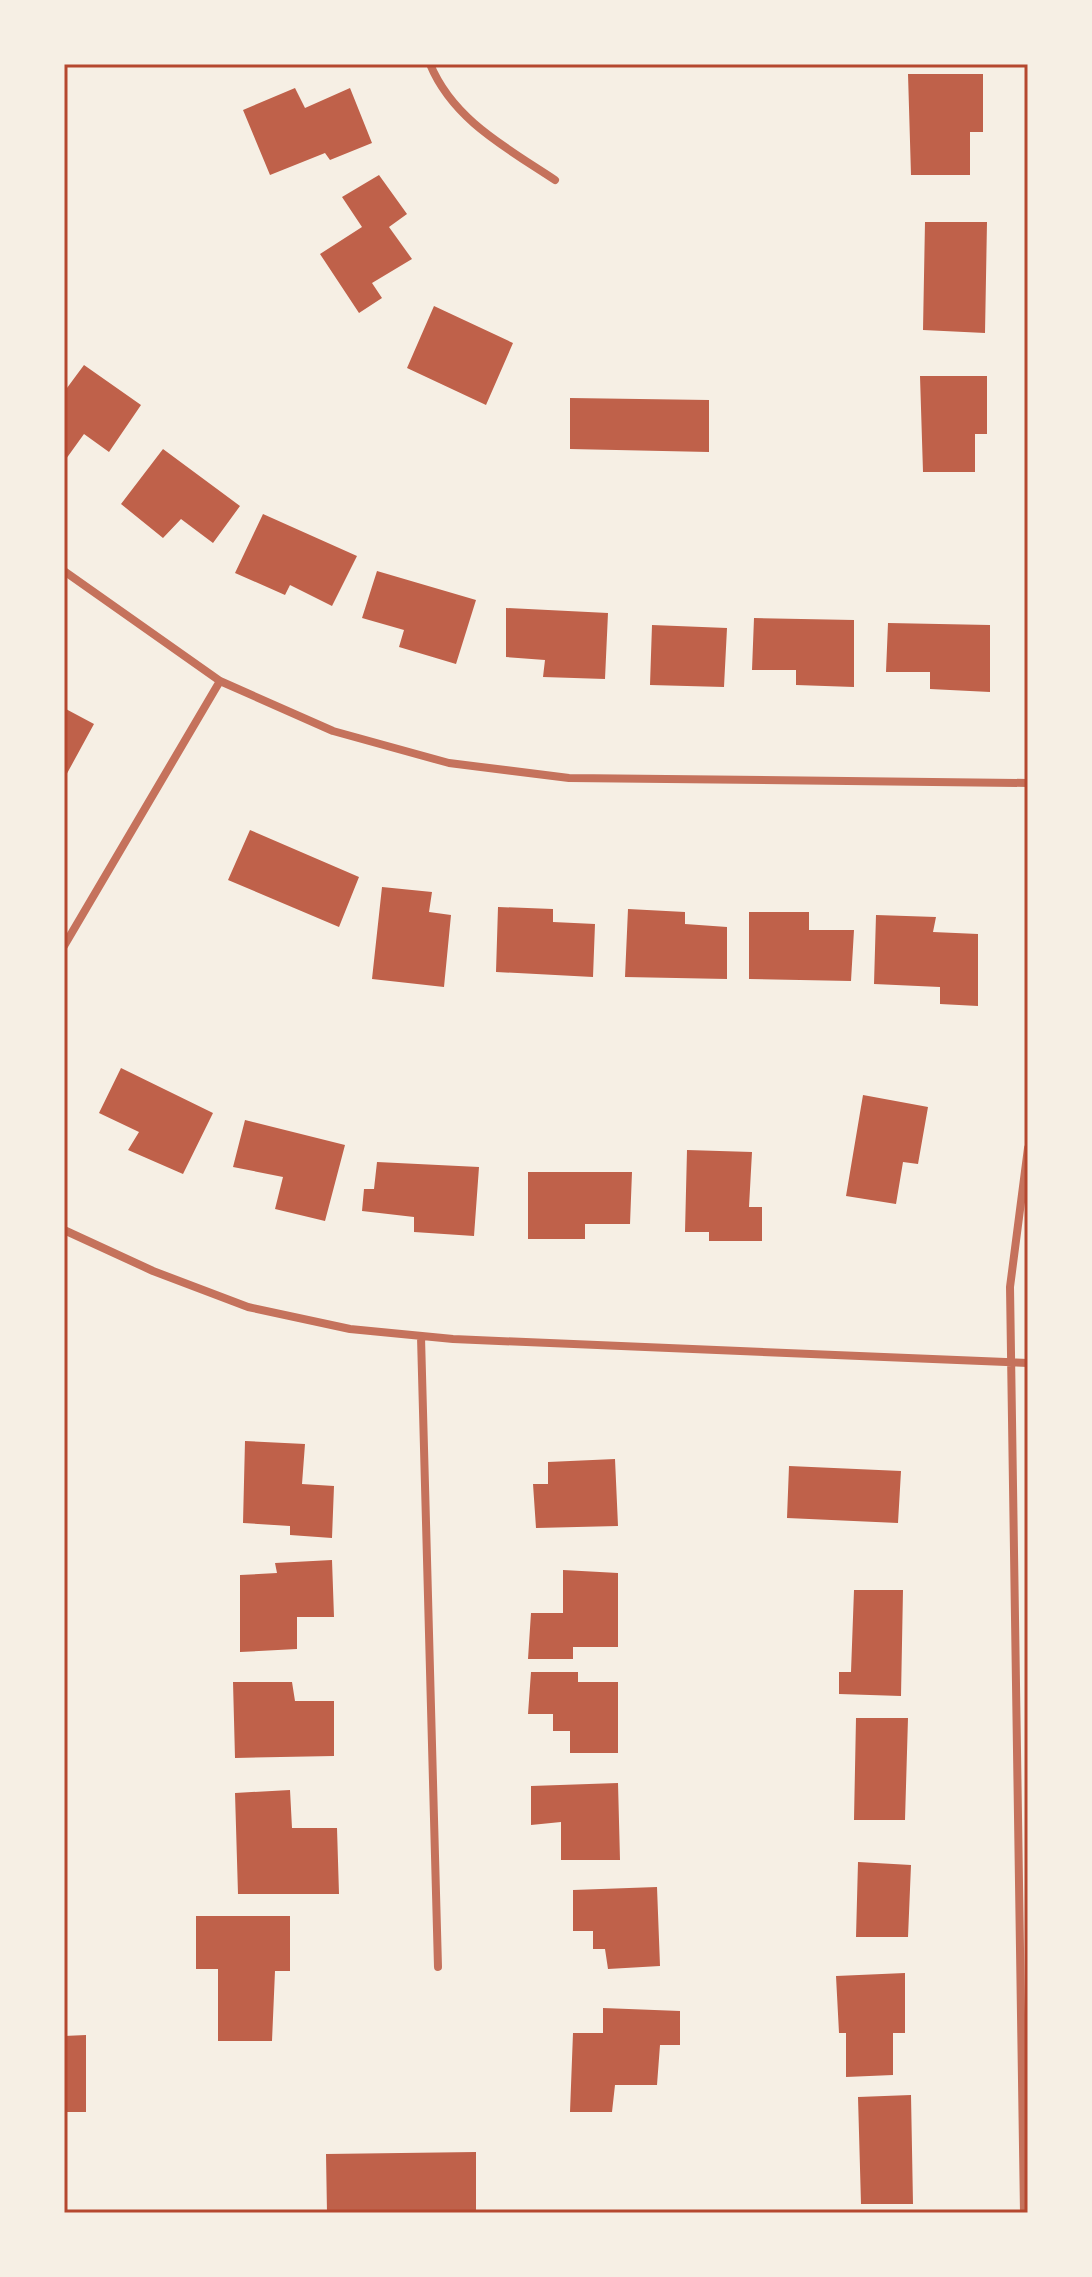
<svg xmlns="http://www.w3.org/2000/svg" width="1092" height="2277" font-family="Raleway,sans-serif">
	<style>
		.building { fill: #bf614a }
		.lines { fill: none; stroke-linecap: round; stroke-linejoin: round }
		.minor { stroke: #c5725c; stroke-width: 8 }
		.neatline { fill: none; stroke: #b5482f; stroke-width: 3 }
	</style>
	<rect width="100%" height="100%" fill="#f6efe4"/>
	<path class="building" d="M 908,74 L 983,74 L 983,132 L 970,132 L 970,175 L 911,175 Z
		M 295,88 L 305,108 L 350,88 L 372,143 L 330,160 L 325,153 L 270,175 L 243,110 Z
		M 379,175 L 407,214 L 389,227 L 412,259 L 372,283 L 382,298 L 359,313 L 320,254 L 362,227 L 342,197 Z
		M 925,222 L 987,222 L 985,333 L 923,330 Z
		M 434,306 L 513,343 L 486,405 L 407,368 Z
		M 84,365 L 141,405 L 109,452 L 84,434 L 66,459 L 64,457 L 64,392 Z
		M 920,376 L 987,376 L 987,434 L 975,434 L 975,472 L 923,472 Z
		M 570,398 L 709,400 L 709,452 L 570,449 Z
		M 163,449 L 240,506 L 213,543 L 181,519 L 163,538 L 121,504 Z
		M 263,514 L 357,556 L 332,606 L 290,585 L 285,595 L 235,573 Z
		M 377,571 L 476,600 L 456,664 L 399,647 L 404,630 L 362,618 Z
		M 506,608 L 608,613 L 605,679 L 543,677 L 545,660 L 506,657 Z
		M 754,618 L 854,620 L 854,687 L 796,685 L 796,670 L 752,670 Z
		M 888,623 L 990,625 L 990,692 L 930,689 L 930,672 L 886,672 Z
		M 652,625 L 727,628 L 724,687 L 650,685 Z
		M 64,708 L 94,724 L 64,779 Z
		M 250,830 L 359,877 L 339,927 L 228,880 Z
		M 382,887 L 432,892 L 429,912 L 451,915 L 444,987 L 372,979 Z
		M 498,907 L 553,909 L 553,922 L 595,924 L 593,977 L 496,972 Z
		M 628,909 L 685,912 L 685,924 L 727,927 L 727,979 L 625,977 Z
		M 749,912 L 809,912 L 809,930 L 854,930 L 851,981 L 749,979 Z
		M 876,915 L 936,917 L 933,932 L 978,934 L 978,1006 L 940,1004 L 940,987 L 874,984 Z
		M 121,1068 L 213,1113 L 183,1174 L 128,1150 L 139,1132 L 99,1113 Z
		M 863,1095 L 928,1107 L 918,1164 L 903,1162 L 896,1204 L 846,1196 Z
		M 245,1120 L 345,1145 L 325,1221 L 275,1209 L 283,1177 L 233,1167 Z
		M 687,1150 L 752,1152 L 749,1207 L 762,1207 L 762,1241 L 709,1241 L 709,1232 L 685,1232 Z
		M 377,1162 L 479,1167 L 474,1236 L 414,1232 L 414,1217 L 362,1211 L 364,1189 L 374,1189 Z
		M 528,1172 L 632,1172 L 630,1224 L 585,1224 L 585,1239 L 528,1239 Z
		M 245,1441 L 305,1444 L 302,1484 L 334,1486 L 332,1538 L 290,1535 L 290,1526 L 243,1523 Z
		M 615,1459 L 618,1526 L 536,1528 L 533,1484 L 548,1484 L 548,1462 Z
		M 789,1466 L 901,1471 L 898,1523 L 787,1518 Z
		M 332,1560 L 334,1617 L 297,1617 L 297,1649 L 240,1652 L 240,1575 L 277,1573 L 275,1563 Z
		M 563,1570 L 618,1573 L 618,1647 L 573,1647 L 573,1659 L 528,1659 L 531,1613 L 563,1613 Z
		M 854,1590 L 903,1590 L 901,1696 L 839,1694 L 839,1672 L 851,1672 Z
		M 531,1672 L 578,1672 L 578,1682 L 618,1682 L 618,1753 L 570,1753 L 570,1731 L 553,1731 L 553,1714 L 528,1714 Z
		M 233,1682 L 292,1682 L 295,1701 L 334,1701 L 334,1756 L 235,1758 Z
		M 856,1718 L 908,1718 L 905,1820 L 854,1820 Z
		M 618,1783 L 620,1860 L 561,1860 L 561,1822 L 531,1825 L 531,1786 Z
		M 290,1790 L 292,1828 L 337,1828 L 339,1894 L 238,1894 L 235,1793 Z
		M 858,1862 L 911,1865 L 908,1937 L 856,1937 Z
		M 657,1887 L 660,1966 L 608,1969 L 605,1949 L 593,1949 L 593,1931 L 573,1931 L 573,1890 Z
		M 196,1916 L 290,1916 L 290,1971 L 275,1971 L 272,2041 L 218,2041 L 218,1969 L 196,1969 Z
		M 905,1973 L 905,2033 L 893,2033 L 893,2075 L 846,2077 L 846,2033 L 839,2033 L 836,1976 Z
		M 603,2008 L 680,2011 L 680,2045 L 660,2045 L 657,2085 L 615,2085 L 612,2112 L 570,2112 L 573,2033 L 603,2033 Z
		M 86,2035 L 86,2112 L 64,2112 L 64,2036 Z
		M 911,2095 L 913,2204 L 861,2204 L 858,2097 Z
		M 476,2152 L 476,2213 L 327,2213 L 326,2154 Z"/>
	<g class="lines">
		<path class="minor" d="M 430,64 C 453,120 507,148 555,180
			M 64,571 L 220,681 L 333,731 L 449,763 L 569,778 L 1028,783
			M 64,946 L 220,681
			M 64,1230 L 153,1271 L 248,1307 L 350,1329 L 453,1339 L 1028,1363
			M 421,1337 L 438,1967
			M 1024,2213 L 1010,1287 L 1028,1148"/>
	</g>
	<rect width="1092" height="2277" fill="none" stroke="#f6efe4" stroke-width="132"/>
	<rect x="66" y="66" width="960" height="2145" class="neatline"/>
</svg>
